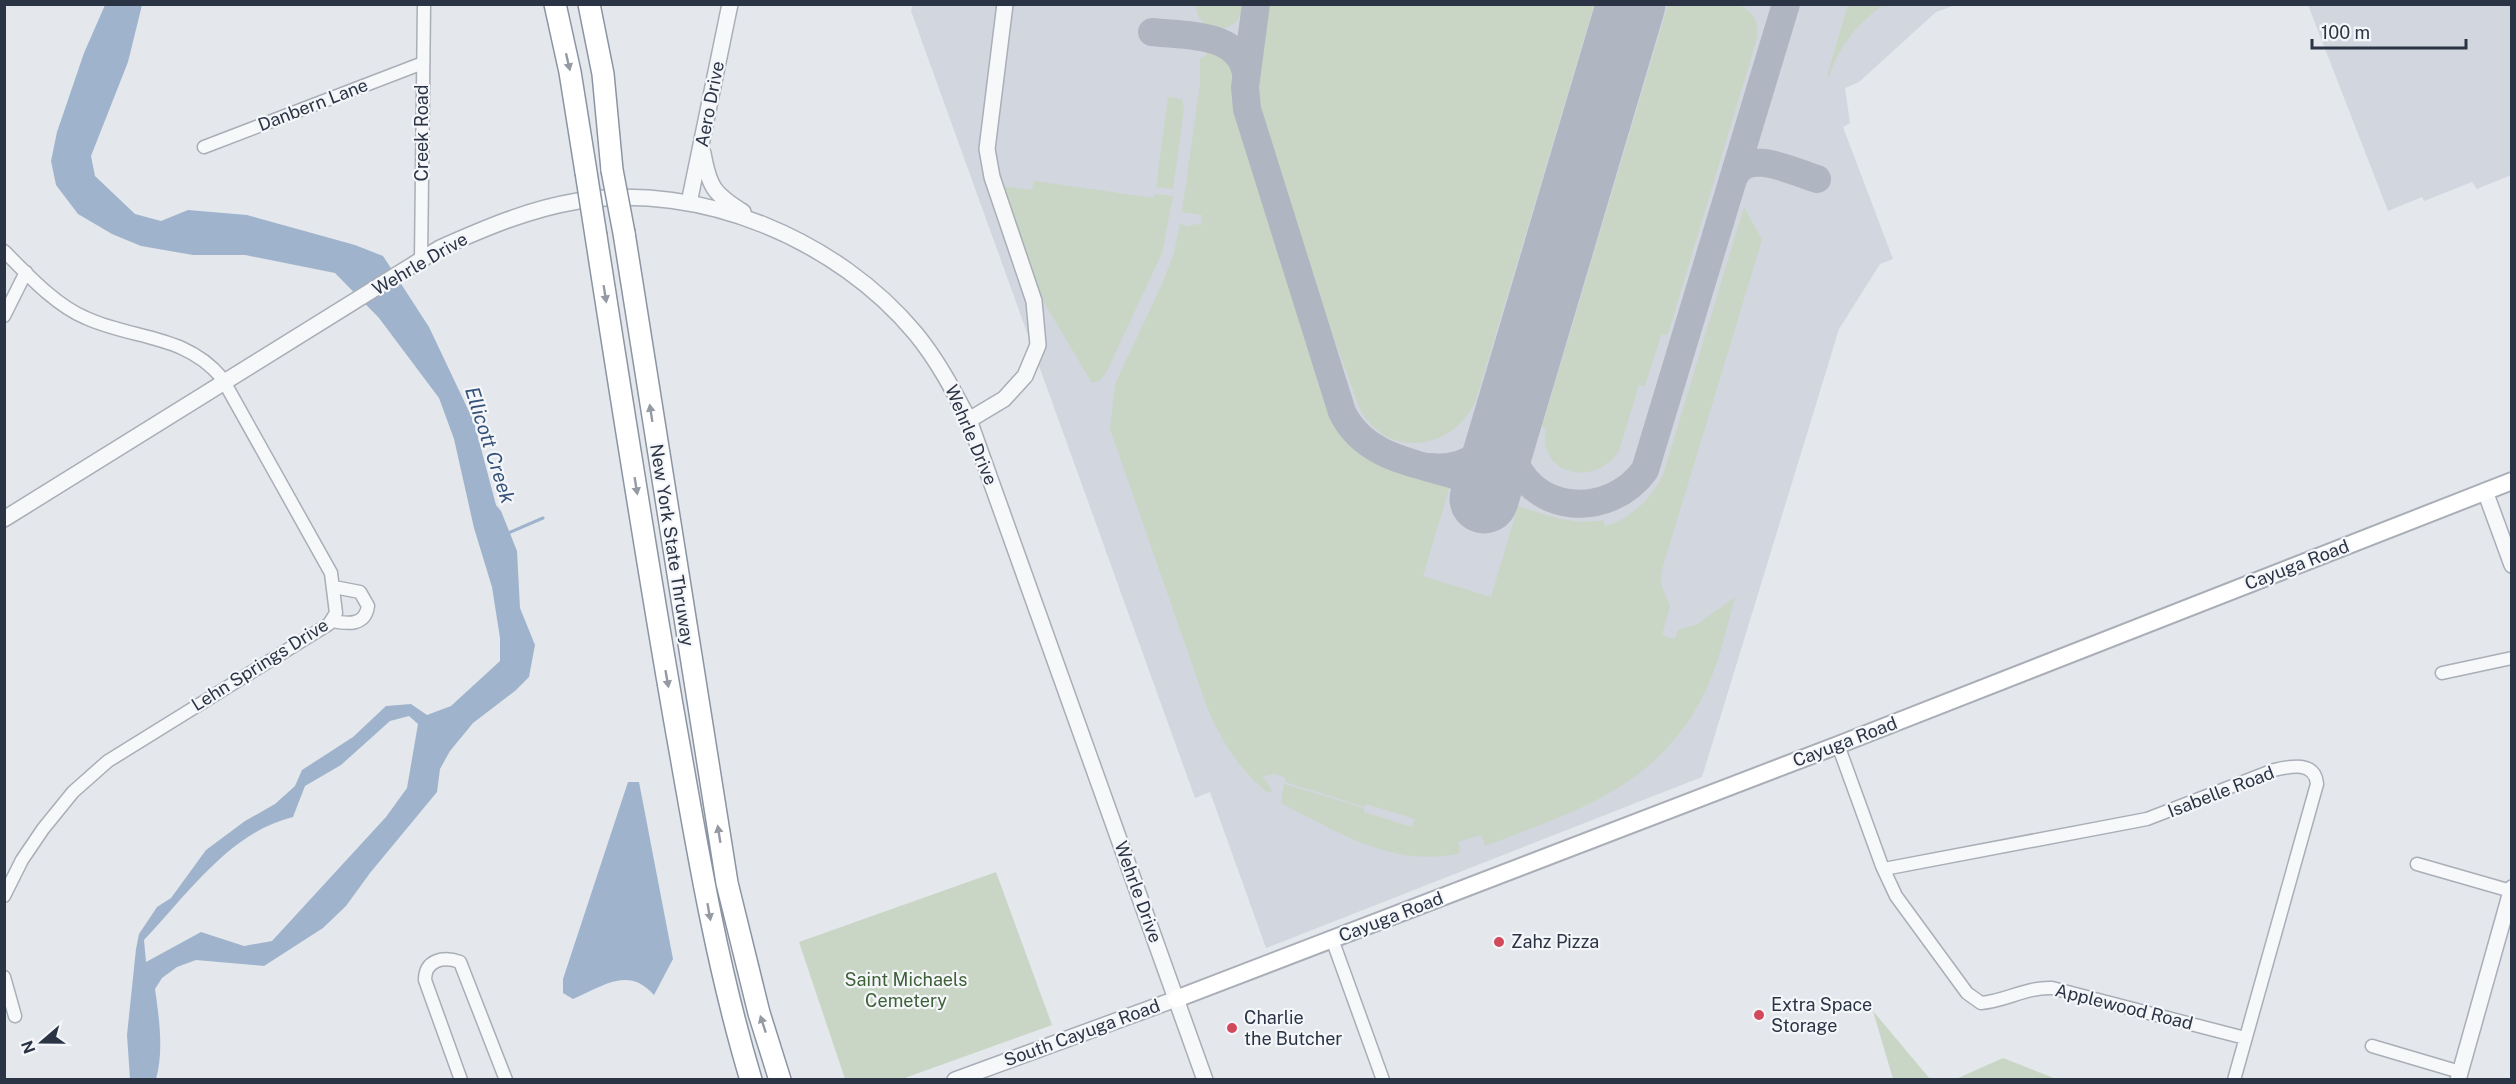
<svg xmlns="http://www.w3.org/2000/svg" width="2516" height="1084" font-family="'Public Sans',sans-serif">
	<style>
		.built { fill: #d2d6de }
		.green { fill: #c9d6c5 }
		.water { fill: #9fb4cc; fill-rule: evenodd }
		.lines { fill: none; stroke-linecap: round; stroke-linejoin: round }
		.stream { stroke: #9fb4cc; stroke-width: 3 }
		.taxiway { stroke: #b0b6c1; stroke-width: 28 }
		.runway { stroke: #b0b6c1; stroke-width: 69 }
		.minor-casing { stroke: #a9aeb7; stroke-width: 15 }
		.tertiary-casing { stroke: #a9aeb7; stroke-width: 18 }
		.secondary-casing { stroke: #a9aeb7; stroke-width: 20 }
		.motorway-casing { stroke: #8b94a3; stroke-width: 24 }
		.minor { stroke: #f7f8fa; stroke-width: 12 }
		.tertiary { stroke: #f7f8fa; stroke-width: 15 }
		.secondary { stroke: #fff; stroke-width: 16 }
		.motorway { stroke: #fff; stroke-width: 21 }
		.motorway-bridge-casing { stroke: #8b94a3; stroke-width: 24; stroke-linecap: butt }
		.motorway-bridge { stroke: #fff; stroke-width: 21 }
		.oneway { fill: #959aa2 }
		.poi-dot { fill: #d1495b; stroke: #f4f6f9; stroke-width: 2 }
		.labels { text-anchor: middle; stroke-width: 4.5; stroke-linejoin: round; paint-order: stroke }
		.street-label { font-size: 18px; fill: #2b3445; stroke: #f4f6f9 }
		.poi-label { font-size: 18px; fill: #2b3445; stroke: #f4f6f9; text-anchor: start }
		.park-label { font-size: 18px; fill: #3f6138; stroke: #f4f6f9 }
		.water-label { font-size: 20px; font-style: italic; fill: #34527a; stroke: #f4f6f9 }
	</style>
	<rect width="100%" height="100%" fill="#e4e7ec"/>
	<path class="built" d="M 913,4 L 1956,5 L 1936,12 L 1859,82 L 1845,88 L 1850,123 L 1843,127 L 1893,259 L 1880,264 L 1839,329 L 1702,777 L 1266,948 L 1210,792 L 1195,798 L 911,11 Z
		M 2308,5 L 2511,5 L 2511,175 L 2477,189 L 2472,182 L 2424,201 L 2422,197 L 2388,211 Z"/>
	<path class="green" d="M 1268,4 L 1594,5 L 1476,400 C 1454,451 1387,460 1360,409 L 1315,287 L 1259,109 L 1256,85 Z
		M 1735,4 C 1752,9 1760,20 1757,38 L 1668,334 L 1661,335 L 1645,386 L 1639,385 L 1619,451 C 1595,488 1537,475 1546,429 L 1542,427 L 1668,5 Z
		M 1196,5 L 1196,4 L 1243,5 C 1241,19 1234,28 1219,29 C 1205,27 1196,19 1196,5 Z
		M 1848,5 L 1883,5 C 1858,23 1838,47 1829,77 L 1827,76 Z
		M 1206,52 L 1224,55 C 1239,67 1234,105 1238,125 L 1330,416 C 1356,468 1399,470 1450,486 L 1423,576 L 1491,597 L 1518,506 C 1546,515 1573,526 1603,520 L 1605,526 C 1631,519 1651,499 1663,475 L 1744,207 L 1762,240 L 1661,573 L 1662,587 L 1670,606 L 1662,635 L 1675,639 L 1678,630 L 1696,625 L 1735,597 C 1726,631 1718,667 1702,698 C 1655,788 1574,812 1485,846 L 1481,835 L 1458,842 L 1460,850 L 1458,854 C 1391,867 1338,832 1281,803 L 1284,784 L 1364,808 L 1364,812 L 1412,827 L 1415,819 L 1366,804 L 1365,807 L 1285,782 L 1286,778 L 1275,774 L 1263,776 L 1272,791 L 1268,793 C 1239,769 1221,741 1207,707 L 1110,429 L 1115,384 L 1162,284 L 1174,253 L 1180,224 L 1189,227 L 1194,224 L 1201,225 L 1202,215 L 1182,212 L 1200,84 L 1200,59 L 1207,55 Z
		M 1168,97 L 1182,99 L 1184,109 L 1173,189 L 1156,187 Z
		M 1034,181 L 1154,198 L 1155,194 L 1173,196 L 1162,253 L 1106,373 L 1100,380 L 1092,383 L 1039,294 L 1001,186 L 1032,190 Z
		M 996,872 L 1052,1025 L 902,1079 L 845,1079 L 799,942 Z
		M 1873,1011 L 1930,1079 L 1893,1079 Z
		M 2003,1058 L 2056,1079 L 1956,1079 Z"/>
	<path class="water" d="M 105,5 L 142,5 L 128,62 L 91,156 L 95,176 L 135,214 L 161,221 L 188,210 L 247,215 L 355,245 L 383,256 L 429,327 L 474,422 L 496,505 L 501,511 L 517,551 L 520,608 L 535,645 L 529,677 L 515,691 L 473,723 L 450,751 L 440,769 L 437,792 L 370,873 L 346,906 L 323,928 L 264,966 L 196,960 L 177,967 L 162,978 L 155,989 C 159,1017 164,1051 156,1079 L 130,1079 L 127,1035 L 136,949 L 139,934 L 157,907 L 171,898 L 206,850 L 245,821 L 275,804 L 295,786 L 302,770 L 353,737 L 386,706 L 411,704 L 427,715 L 451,706 L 500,661 L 500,638 L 492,587 L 474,528 L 454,439 L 439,398 L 379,318 L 335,273 L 245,255 L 193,255 L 141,246 L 112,234 L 78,214 L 56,185 L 51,161 L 57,132 L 84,53 ZM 409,716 L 418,724 L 407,788 L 386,817 L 272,941 L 244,946 L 201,932 L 146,962 L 144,940 C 187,895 230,832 293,817 L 305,786 L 341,765 L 390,721 Z
		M 628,782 L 639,782 L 673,959 L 654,995 C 628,966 604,986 573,999 L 563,993 L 563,979 Z"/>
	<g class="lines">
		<path class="stream" d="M 506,534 L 543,518"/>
		<path class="taxiway" d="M 1256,4 L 1245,87 L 1247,109 L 1342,412 C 1363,456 1411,462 1454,475
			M 1152,32 C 1185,36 1240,32 1246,74
			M 1733,179 C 1746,146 1793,172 1817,179
			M 1517,388 C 1512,409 1505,430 1511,451 C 1528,515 1609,520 1645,470 L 1786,4
			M 1430,467 C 1470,471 1495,447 1508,413"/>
		<path class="runway" d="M 1484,499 L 1631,4"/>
		<g class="minor-casing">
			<path id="minor" d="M 204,147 L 423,63
				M 4,251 C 27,274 55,305 86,318 C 135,340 185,334 222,378 L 331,573 L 336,613 L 329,624 L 108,761 L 73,792 L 43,829 L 22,860 L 4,896
				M 421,261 L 424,4
				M 4,316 L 26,272
				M 332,621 C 348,624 365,626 368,606 L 360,592 L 334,587
				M 2442,673 L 2512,658
				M 1838,745 L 1882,866 L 1896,896 L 1967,993 L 1981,1003 C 2006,1001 2026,987 2052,988 L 2245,1038
				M 2417,864 L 2511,891
				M 1884,869 L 2147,819 L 2274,770 C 2291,766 2315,761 2317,784 L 2234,1080
				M 1332,939 L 1383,1080
				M 4,977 L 15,1016
				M 2372,1046 L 2460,1072
				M 461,1080 L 425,980 C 425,960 443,956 460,962 L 506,1080"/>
		</g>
		<g class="tertiary-casing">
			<path id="tertiary" d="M 703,153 C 709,187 714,194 743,212
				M 689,203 L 730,4
				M 969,420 L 1004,399 L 1025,376 L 1038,345 L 1034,301 L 992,177 L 987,149 L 1005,4
				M 2485,491 L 2512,565
				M 4,519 L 440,248 C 485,228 529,209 578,201 C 701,182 837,239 916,334 C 938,361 953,390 969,420 L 1205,1080
				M 955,1080 L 1176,999
				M 2458,1080 L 2512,888"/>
		</g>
		<g class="secondary-casing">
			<path id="secondary" d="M 1176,999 L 1838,745 L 2512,481"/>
		</g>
		<g class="motorway-casing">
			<path id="motorway" d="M 555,4 L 570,72 L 586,172
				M 589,4 L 603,74 L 612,170
				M 624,233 L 727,883 L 759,1013 L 780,1080
				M 596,236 C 623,409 650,583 681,756 C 700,865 719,973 751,1080"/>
		</g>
		<use href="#minor" class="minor"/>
		<use href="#tertiary" class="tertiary"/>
		<use href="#secondary" class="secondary"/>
		<use href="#motorway" class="motorway"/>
		<g class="motorway-bridge-casing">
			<path id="motorway-bridge" d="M 612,170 L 624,233
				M 586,172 L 596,236"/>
		</g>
		<use href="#motorway-bridge" class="motorway-bridge"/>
	</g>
	<defs><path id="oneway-solid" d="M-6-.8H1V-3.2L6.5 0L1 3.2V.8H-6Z" transform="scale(1.5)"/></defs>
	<g class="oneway">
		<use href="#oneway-solid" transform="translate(568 62) rotate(77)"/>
		<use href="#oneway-solid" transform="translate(605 294) rotate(81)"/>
		<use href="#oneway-solid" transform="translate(651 413) rotate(-99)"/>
		<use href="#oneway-solid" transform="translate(636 486) rotate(81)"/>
		<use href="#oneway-solid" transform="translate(667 679) rotate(80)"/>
		<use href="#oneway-solid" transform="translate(719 834) rotate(-99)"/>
		<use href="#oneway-solid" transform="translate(709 912) rotate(80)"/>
		<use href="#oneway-solid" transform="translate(763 1024) rotate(-108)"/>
	</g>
	<g class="poi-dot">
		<circle cx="1499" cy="942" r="6"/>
		<circle cx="1759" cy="1015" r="6"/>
		<circle cx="1232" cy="1028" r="6"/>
	</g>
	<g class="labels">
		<g class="street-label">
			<text transform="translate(710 104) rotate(-79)" y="6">Aero Drive</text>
			<text transform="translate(313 105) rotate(-21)" y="6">Danbern Lane</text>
			<text transform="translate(422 133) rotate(-90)" y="6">Creek Road</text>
			<text transform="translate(420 264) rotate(-30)" y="6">Wehrle Drive</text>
			<text transform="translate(971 435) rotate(67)" y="6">Wehrle Drive</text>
			<text transform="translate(672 545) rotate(81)" y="6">New York State Thruway</text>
			<text transform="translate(2297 565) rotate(-21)" y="6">Cayuga Road</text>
			<text transform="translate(260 665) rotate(-32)" y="6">Lehn Springs Drive</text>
			<text transform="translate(1845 742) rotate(-21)" y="6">Cayuga Road</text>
			<text transform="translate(2221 792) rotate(-21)" y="6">Isabelle Road</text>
			<text transform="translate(1138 892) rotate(70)" y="6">Wehrle Drive</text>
			<text transform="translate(1391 917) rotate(-21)" y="6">Cayuga Road</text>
			<text transform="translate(2124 1007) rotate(14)" y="6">Applewood Road</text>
			<text transform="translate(1082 1033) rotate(-20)" y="6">South Cayuga Road</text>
		</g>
		<g class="poi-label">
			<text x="1511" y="948">Zahz Pizza</text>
			<text x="1771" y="1011">Extra Space<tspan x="1771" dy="21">Storage</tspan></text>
			<text x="1244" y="1024">Charlie<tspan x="1244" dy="21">the Butcher</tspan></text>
		</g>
		<g class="park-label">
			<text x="906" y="986">Saint Michaels<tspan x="906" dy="21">Cemetery</tspan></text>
		</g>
		<g class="water-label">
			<text transform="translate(490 445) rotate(72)" y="7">Ellicott Creek</text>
		</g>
	</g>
	<rect width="2516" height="1084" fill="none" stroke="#2b3445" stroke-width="12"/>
	<g transform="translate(42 1042) rotate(250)" stroke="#f4f6f9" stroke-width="4.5" paint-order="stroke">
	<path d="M0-4.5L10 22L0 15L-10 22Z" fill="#2b3445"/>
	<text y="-9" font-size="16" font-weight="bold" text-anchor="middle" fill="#2b3445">N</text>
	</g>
	<path d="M2312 39v9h154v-9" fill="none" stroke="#2b3445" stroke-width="3"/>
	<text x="2321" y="39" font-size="18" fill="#2b3445" stroke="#f4f6f9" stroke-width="4.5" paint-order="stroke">100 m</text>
</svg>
